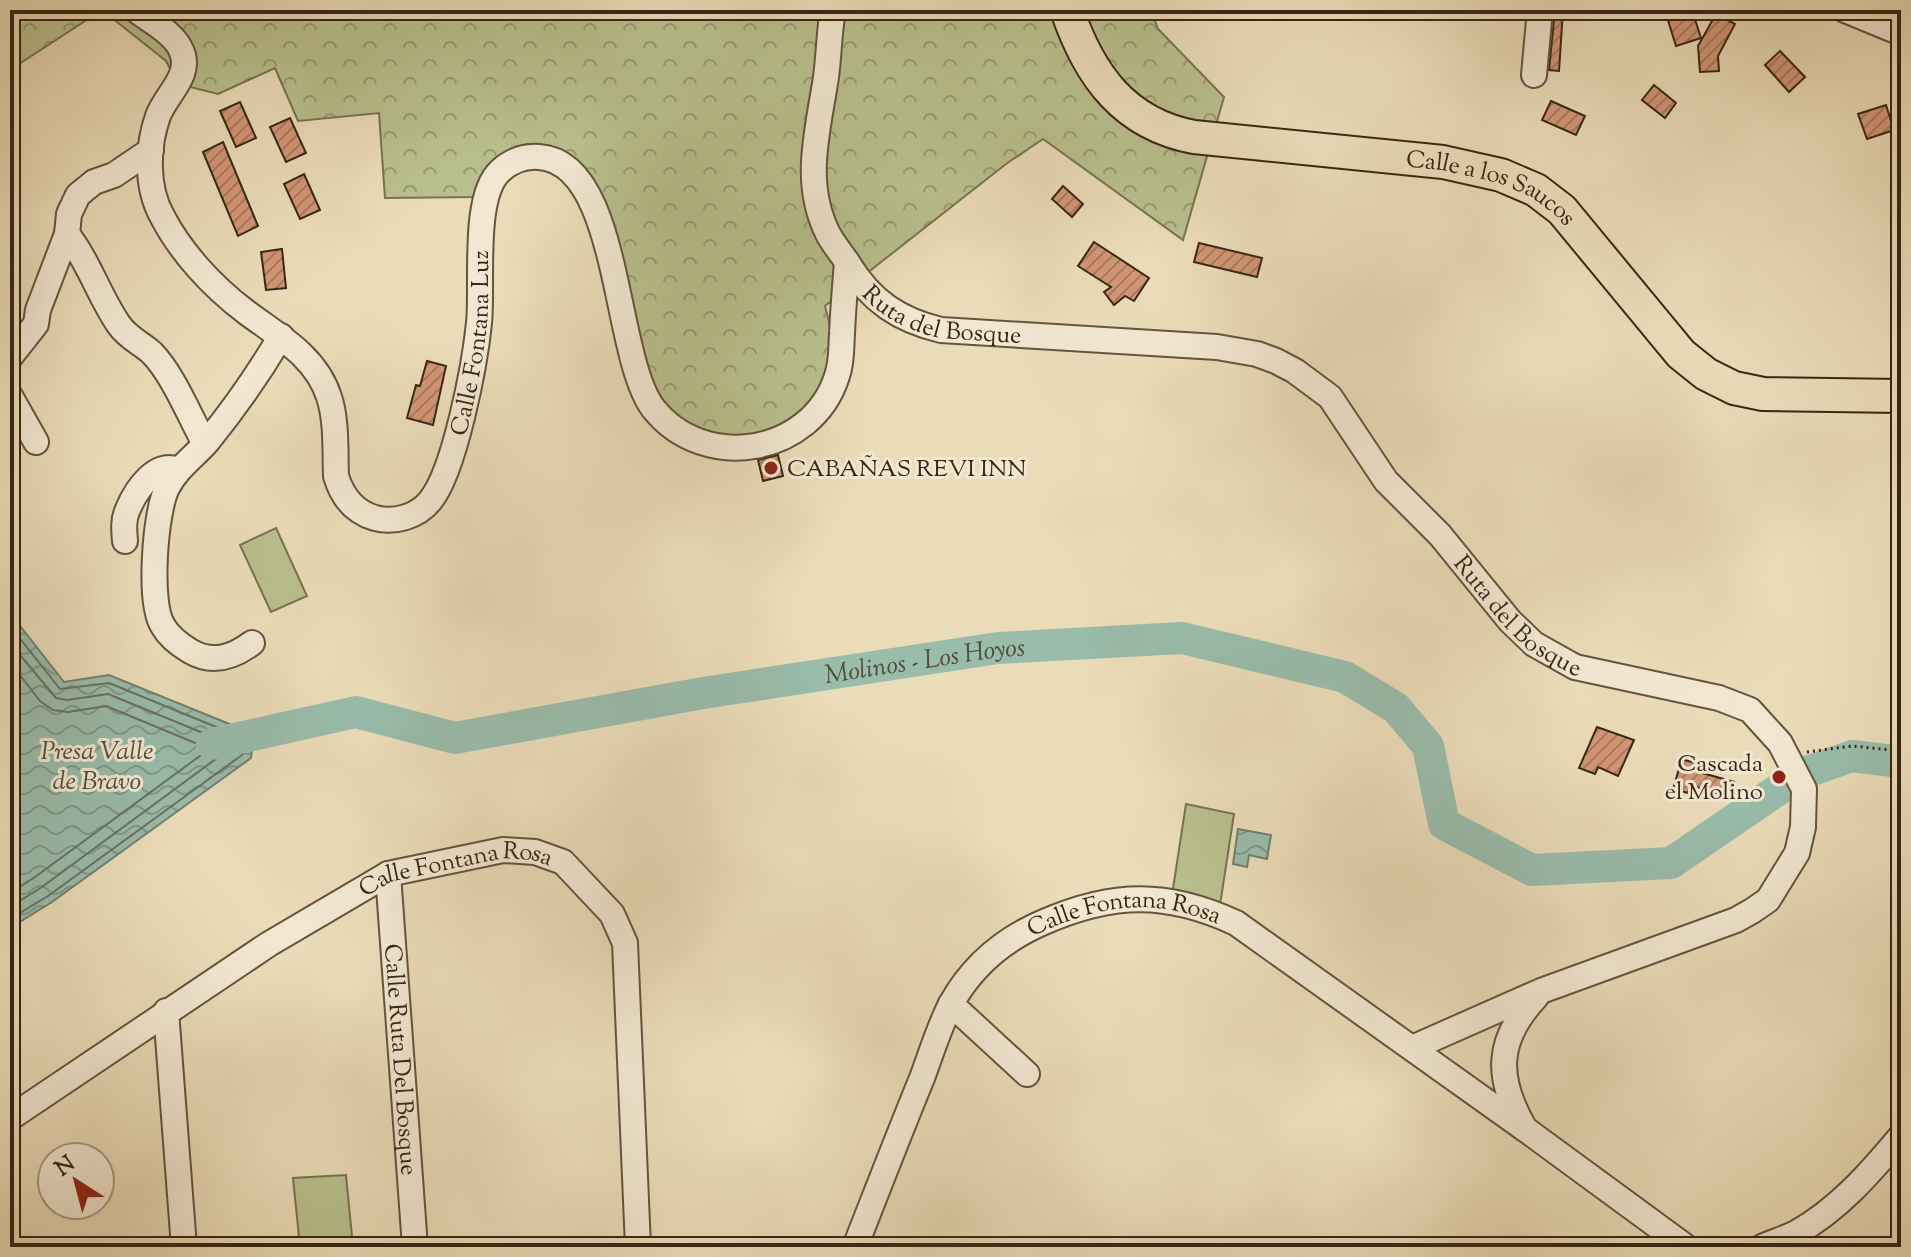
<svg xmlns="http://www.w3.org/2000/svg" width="1911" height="1257" font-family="'Sorts Mill Goudy',serif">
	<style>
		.grass { fill: #b9c08e; stroke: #787352; stroke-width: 2 }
		.forest { fill: url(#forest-crowns); stroke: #787352; stroke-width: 2 }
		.water { fill: url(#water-waves); stroke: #72806f; stroke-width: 2 }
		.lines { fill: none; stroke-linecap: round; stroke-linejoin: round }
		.shore { stroke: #687160; stroke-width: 2 }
		.river { stroke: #99bcab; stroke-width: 32 }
		.building { fill: url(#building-hatch); stroke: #382615; stroke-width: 2 }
		.minor-casing { stroke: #65543e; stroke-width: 28 }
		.major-casing { stroke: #382615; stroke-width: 36 }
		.path { stroke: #382615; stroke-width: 3; stroke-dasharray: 2 4; stroke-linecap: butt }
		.minor { stroke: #f2e8d2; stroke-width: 24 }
		.major { stroke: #ebdcb9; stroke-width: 32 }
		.poi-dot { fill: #8f2418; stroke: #f2e8d2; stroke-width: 3 }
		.labels { text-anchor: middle; stroke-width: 6; stroke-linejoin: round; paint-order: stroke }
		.street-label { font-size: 24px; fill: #382615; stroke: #f2e8d2 }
		.poi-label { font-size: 24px; fill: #382615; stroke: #f2e8d2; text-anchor: start }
		.water-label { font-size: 26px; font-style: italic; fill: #504c3a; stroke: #f2e8d2 }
	</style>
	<defs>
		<pattern id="forest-crowns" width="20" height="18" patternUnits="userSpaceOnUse" patternTransform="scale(2)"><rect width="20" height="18" fill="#b9c08e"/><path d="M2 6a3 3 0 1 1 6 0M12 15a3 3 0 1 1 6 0" fill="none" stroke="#979c73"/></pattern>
		<pattern id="water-waves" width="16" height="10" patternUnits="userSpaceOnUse" patternTransform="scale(2)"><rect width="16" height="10" fill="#99bcab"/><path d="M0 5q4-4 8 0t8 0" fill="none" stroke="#7e998a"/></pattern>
		<pattern id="building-hatch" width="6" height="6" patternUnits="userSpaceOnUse" patternTransform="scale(2)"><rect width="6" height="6" fill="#d39675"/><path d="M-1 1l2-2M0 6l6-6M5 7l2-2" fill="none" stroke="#ac7a5f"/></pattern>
	</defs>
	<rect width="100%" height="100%" fill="#ebdcb9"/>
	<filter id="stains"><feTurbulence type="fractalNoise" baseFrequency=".0025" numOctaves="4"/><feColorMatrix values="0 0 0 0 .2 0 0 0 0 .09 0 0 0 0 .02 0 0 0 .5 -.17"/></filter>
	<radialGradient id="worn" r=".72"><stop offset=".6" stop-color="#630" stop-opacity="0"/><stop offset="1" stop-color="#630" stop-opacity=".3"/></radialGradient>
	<path class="grass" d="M 276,528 L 307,596 L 271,612 L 240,545 Z
		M 1186,804 L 1234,814 L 1220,905 L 1172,895 Z
		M 346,1175 L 353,1247 L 300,1247 L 293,1178 Z"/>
	<path class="forest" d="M 10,10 L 1151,10 L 1158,29 L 1224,97 L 1183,240 L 1043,139 L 1006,164 L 825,306 L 833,338 L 832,361 L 823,391 L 778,433 L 718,442 L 658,404 L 609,228 L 543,151 L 477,197 L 385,198 L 379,113 L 298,121 L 275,68 L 218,94 L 178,84 L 166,61 L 102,10 L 10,70 Z"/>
	<path class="water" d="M 10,613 L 64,682 L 109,675 L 254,734 L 251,758 L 52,902 L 10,928 Z
		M 1238,829 L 1271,835 L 1267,859 L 1249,855 L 1247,867 L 1233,864 Z"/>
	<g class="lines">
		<path class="shore" d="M 10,626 L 60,689 L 109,683 L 243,738 L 245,741 L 242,755 L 48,896 L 10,919
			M 10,643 L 56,698 L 67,700 L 108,694 L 230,744 L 232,747 L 42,887 L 10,907
			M 10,662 L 40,701 L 53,710 L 68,712 L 106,706 L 205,747 L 208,750 L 35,877 L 10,893"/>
		<path class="river" id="s1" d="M 212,744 L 356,712 L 455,738 L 703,693 L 998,648 L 1182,638 L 1345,677 L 1396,708 L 1428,746 L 1444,824 L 1532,870 L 1671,863 L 1801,774 L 1852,756 L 1901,762"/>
	</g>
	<path class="building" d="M 1555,10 L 1563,10 L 1559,71 L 1549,70 Z
		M 1679,10 L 1692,10 L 1701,38 L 1676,46 L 1666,14 Z
		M 1716,14 L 1735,24 L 1718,56 L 1719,71 L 1700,72 L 1698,46 Z
		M 1780,51 L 1805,77 L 1789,92 L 1765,65 Z
		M 1654,85 L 1676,103 L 1665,118 L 1642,100 Z
		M 1551,101 L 1585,116 L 1576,135 L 1542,120 Z
		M 240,102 L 256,138 L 236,147 L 220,111 Z
		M 1886,105 L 1894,130 L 1867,139 L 1858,114 Z
		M 290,118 L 306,153 L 286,162 L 270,127 Z
		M 223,142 L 258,226 L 238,236 L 203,152 Z
		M 304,174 L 320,210 L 300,219 L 284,184 Z
		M 1063,186 L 1083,204 L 1072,217 L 1052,199 Z
		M 1094,242 L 1149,278 L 1134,301 L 1125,296 L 1114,305 L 1104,292 L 1111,287 L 1078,266 Z
		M 1199,243 L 1262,258 L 1257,277 L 1194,262 Z
		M 282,249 L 286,288 L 266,290 L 261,252 Z
		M 427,361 L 446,366 L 433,425 L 407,418 L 416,385 L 420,386 Z
		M 778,455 L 783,476 L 763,481 L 758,460 Z
		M 1597,727 L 1634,740 L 1618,776 L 1598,767 L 1595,774 L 1579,768 Z
		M 1682,759 L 1701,765 L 1699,772 L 1734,782 L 1729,797 L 1690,785 L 1688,793 L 1673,789 Z"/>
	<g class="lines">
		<g class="minor-casing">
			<g id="minor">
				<path id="s2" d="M 136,10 C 150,21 174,33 181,50 C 193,75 166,94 158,116 C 147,147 146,187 162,216 C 181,253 213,287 246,312 C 278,336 316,356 329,397 C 337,421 335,451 336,476 C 342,496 354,512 375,518 C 394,523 417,517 430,501 C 455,471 475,363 479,323 C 483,284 472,197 500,171 C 511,161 525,156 539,157 C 621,162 613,355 653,408 C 704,473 812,455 837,376 C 842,362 841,348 842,334 C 843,310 845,286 847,262"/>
				<path id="s3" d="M 833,10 C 829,32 829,55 826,77 C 818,131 802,182 828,234 C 834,245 842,254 849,265 C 871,301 899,320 941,330 L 1217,347 L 1257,354 L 1276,361 L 1295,371 L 1330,397 L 1386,481 L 1440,535 L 1510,621 L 1534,644 L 1575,667 L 1719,698 L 1750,710 L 1780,743 L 1804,789 L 1803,827 L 1797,853 L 1768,900 L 1752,911 L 1736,920 L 1541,991 L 1412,1048"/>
				<path d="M 1845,10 L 1901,33"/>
				<path d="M 1534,75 L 1540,10"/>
				<path d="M 67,234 C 89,262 99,296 119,325 C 128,338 141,343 152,353 C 174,376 190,417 205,444"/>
				<path d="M 10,357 L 36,324 L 38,310 L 67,234 L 69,214 L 78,195 L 94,182 L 114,175 L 151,150"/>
				<path d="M 10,396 L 36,442"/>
				<path d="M 125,541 C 124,530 123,519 128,509 C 136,490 156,460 178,470"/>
				<path d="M 252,643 C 232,658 212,664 190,651 C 180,645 169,637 163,626 C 148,604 155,512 167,488 C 176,469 194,457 207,442 C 235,408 259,373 281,336"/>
				<path id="s4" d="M 388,874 L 415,1247"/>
				<path d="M 1536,997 C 1495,1041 1496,1079 1525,1129 L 1686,1247"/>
				<path d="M 951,1004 L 1027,1074"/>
				<path d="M 166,1011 L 184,1247"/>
				<path id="s5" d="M 10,1118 L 269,944 L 388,874 L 503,850 L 535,852 L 563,862 L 612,914 L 625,943 L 638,1247"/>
				<path id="s6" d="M 855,1247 C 877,1191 899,1134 922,1078 C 931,1054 939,1027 951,1004 C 972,966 1004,939 1044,922 C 1113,892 1167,891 1236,923 L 1525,1129"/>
				<path d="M 1762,1247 C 1773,1242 1786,1238 1796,1233 C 1838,1210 1871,1172 1901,1136"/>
			</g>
		</g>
		<g class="major-casing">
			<g id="major">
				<path id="s7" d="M 1067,10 C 1089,75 1124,124 1194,137 L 1443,162 L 1501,175 L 1536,190 L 1562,210 L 1681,354 L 1706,374 L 1734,388 L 1763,394 L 1901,396"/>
			</g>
		</g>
		<path class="path" d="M 1807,752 L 1852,746 L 1901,751"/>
		<use href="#minor" class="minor"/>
		<use href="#major" class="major"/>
	</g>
	<g class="poi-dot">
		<circle cx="771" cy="468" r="8"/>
		<circle cx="1779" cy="777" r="8"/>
	</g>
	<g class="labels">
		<g class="street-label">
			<text dy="8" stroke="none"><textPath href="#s7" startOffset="494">Calle a los Saucos</textPath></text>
			<text dy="8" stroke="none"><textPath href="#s3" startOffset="378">Ruta del Bosque</textPath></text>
			<text dy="8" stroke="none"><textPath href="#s2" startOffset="852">Calle Fontana Luz</textPath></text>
			<text dy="8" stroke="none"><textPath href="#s3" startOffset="1074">Ruta del Bosque</textPath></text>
			<text dy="8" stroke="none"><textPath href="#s5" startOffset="518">Calle Fontana Rosa</textPath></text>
			<text dy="8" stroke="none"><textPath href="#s6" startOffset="470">Calle Fontana Rosa</textPath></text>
			<text dy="8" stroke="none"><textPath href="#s4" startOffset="186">Calle Ruta Del Bosque</textPath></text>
		</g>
		<g class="poi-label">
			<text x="787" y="476">CABAÑAS REVI INN</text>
			<text x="1763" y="771" text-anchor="end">Cascada<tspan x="1763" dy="28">el Molino</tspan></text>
		</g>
		<g class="water-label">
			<text dy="9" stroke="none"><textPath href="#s1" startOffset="726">Molinos - Los Hoyos</textPath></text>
			<text x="97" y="759">Presa Valle<tspan x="97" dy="30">de Bravo</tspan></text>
		</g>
	</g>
	<rect width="1911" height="1257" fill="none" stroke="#ebdcb9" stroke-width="40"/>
	<rect x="12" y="12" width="1887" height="1233" fill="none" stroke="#382615" stroke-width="4"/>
	<rect x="20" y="20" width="1871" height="1217" fill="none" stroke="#382615" stroke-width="2"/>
	<g transform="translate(76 1181) rotate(324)"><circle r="38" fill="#f2e8d2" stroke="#a89a86" stroke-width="2"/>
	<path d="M0-6L14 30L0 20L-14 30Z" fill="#8f2418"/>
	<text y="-12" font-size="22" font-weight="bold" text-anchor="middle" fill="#382615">N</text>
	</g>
	<rect width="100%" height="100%" filter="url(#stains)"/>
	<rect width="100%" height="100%" fill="url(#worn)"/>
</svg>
